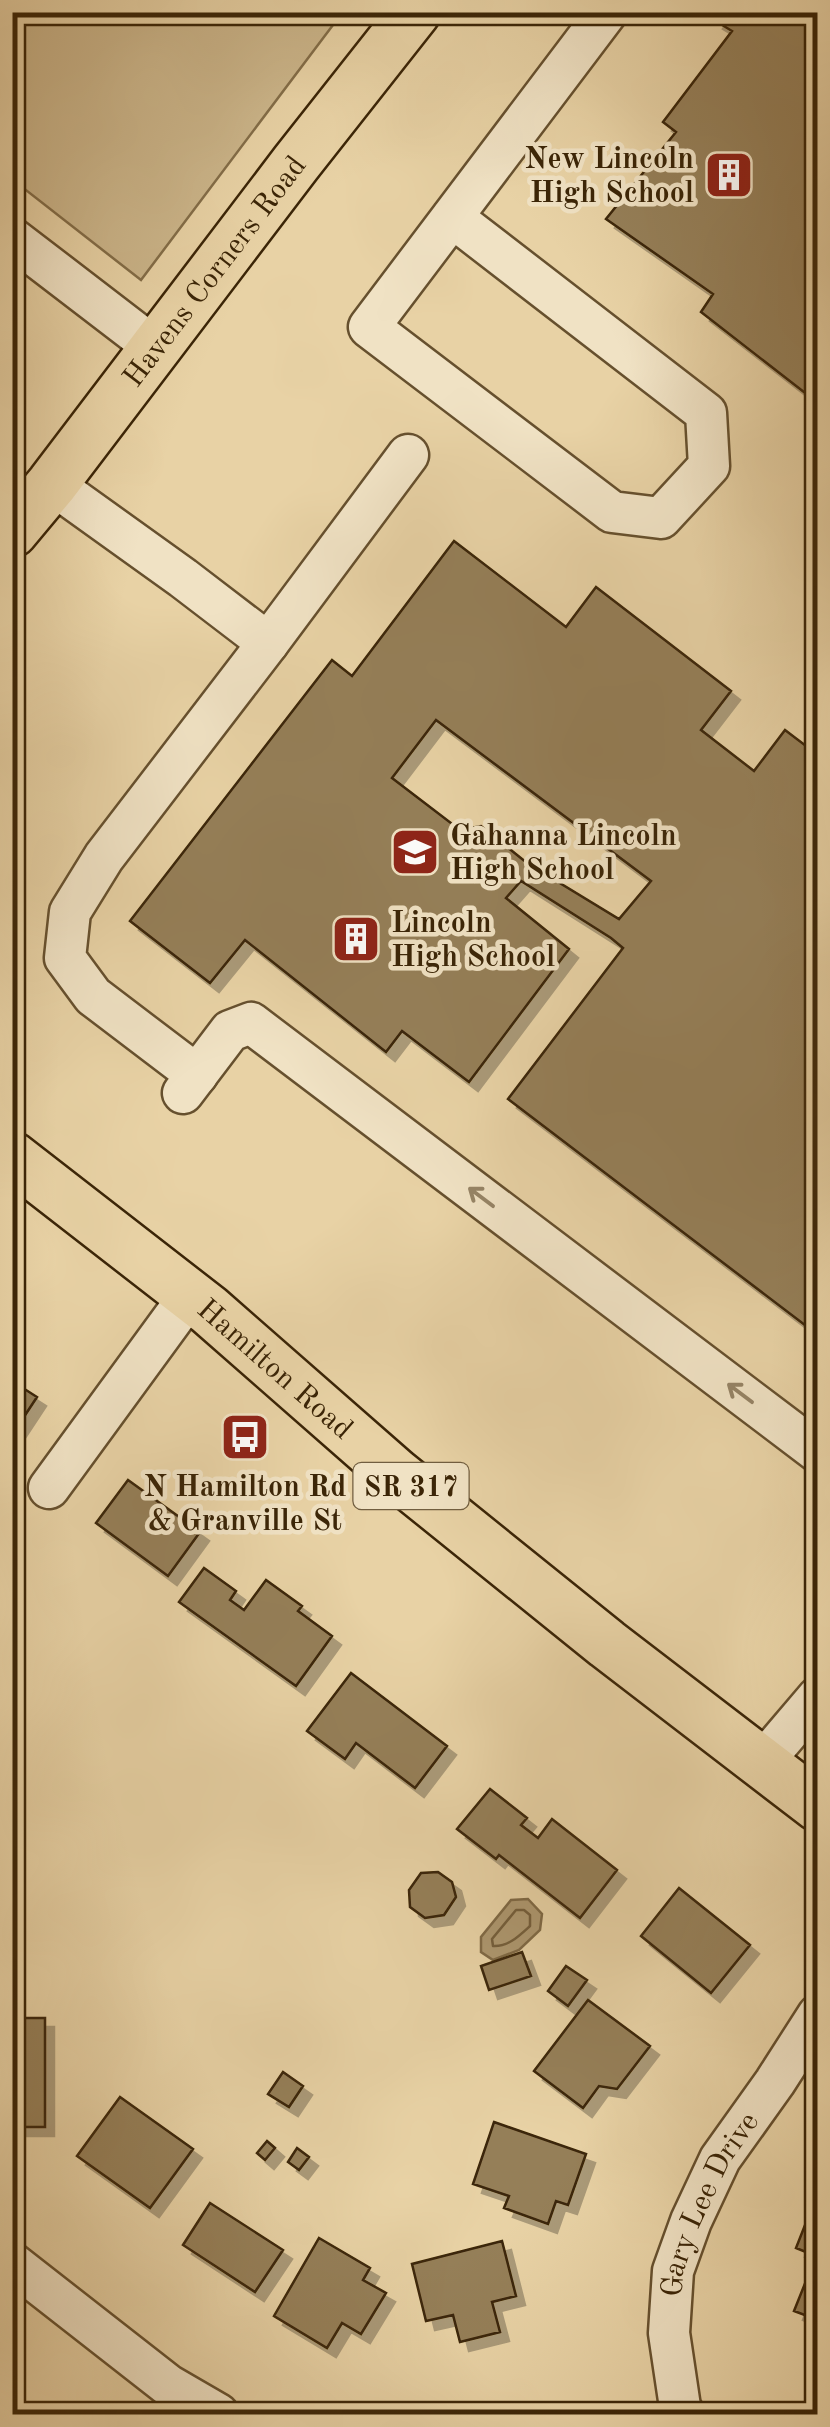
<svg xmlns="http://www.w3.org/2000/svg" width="830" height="2427" font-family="'Old Standard TT',serif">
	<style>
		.green { fill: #cbb58a; stroke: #836d48; stroke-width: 2.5 }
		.water { fill: #ad976f; stroke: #7f6945; stroke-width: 2.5 }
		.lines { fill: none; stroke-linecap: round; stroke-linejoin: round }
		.shore { stroke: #745e3b; stroke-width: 2.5 }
		.building { fill: #957f59; stroke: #3b2507; stroke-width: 2.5; fill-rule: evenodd; filter: url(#shadow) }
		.minor-casing { stroke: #66502e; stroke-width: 45 }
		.major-casing { stroke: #3b2507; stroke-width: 55 }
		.minor { stroke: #f0e2c4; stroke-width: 40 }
		.major { stroke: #e8d2a5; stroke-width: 50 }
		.oneway { stroke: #968466 }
		.labels { text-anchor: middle; stroke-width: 9; stroke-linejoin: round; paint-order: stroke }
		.shield { fill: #f0e2c4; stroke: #715e40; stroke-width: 2.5 }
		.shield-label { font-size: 28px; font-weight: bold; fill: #3b2507 }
		.poi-label { font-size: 30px; font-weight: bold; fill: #3b2507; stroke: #f0e2c4; text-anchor: start }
		.street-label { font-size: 30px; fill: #3b2507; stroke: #f0e2c4 }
	</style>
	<defs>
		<filter id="shadow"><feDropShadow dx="9" dy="9" stdDeviation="0" flood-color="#0004"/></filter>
	</defs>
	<rect width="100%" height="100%" fill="#e8d2a5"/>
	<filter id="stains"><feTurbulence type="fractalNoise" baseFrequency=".002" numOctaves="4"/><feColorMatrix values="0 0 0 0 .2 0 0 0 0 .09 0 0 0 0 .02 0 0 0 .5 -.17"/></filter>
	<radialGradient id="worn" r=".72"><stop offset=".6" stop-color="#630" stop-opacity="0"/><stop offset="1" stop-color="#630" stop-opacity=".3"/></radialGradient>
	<path class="green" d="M 12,13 L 13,12 L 342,13 L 141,280 L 13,180 Z"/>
	<path class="water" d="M 528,1899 L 542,1914 L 540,1930 L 519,1950 L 493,1960 L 481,1952 L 481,1937 L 511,1900 Z"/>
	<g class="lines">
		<path class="shore" d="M 516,1910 L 524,1910 L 530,1915 L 530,1926 C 519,1936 508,1947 493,1946 L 492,1939 Z"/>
	</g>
	<path class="building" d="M 720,12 L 818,12 L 818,403 L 701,312 L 713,294 L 606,219 L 676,132 L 663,122 L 732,31 L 714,20 Z
		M 454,541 L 566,627 L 596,587 L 731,691 L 701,730 L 754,771 L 785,730 L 818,755 L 818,1335 L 508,1099 L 623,948 L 611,938 L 521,881 L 506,898 L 569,949 L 469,1082 L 402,1031 L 386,1052 L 245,940 L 210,983 L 130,921 L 332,660 L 352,676 ZM 436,720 L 651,881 L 619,919 L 527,863 L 481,826 L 460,830 L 392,778 Z
		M 12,1381 L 37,1397 L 12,1435 Z
		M 128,1480 L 200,1532 L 168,1576 L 96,1523 Z
		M 204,1568 L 236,1591 L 230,1600 L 244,1610 L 266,1580 L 302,1606 L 298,1611 L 332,1636 L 296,1686 L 179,1602 Z
		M 351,1673 L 447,1746 L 415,1788 L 356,1743 L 345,1759 L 307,1731 Z
		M 490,1789 L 527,1818 L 521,1825 L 538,1838 L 552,1819 L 617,1870 L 580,1918 L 499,1855 L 496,1859 L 457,1829 Z
		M 438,1872 L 452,1882 L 456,1897 L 444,1915 L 425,1918 L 410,1907 L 409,1890 L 421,1873 Z
		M 679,1888 L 750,1945 L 711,1993 L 641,1936 Z
		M 522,1952 L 531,1976 L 489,1990 L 481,1966 Z
		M 566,1966 L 587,1980 L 568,2006 L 548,1991 Z
		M 588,2000 L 650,2046 L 617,2089 L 599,2086 L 583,2108 L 534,2071 Z
		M 12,2018 L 45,2018 L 45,2127 L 12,2127 Z
		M 283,2072 L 303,2086 L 289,2107 L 268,2094 Z
		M 120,2097 L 193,2149 L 150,2208 L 77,2156 Z
		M 494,2122 L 586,2154 L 568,2205 L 556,2201 L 548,2224 L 504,2208 L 509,2196 L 473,2184 Z
		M 267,2141 L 275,2148 L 265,2160 L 257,2153 Z
		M 297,2148 L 309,2157 L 299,2170 L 288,2162 Z
		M 818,2192 L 818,2257 L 796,2248 Z
		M 210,2203 L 283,2250 L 255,2292 L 183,2245 Z
		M 319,2238 L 370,2268 L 363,2280 L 386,2293 L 361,2334 L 342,2323 L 327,2348 L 274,2316 Z
		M 502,2241 L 516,2296 L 492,2302 L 500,2332 L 460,2342 L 453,2315 L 426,2321 L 412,2264 Z
		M 810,2271 L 818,2273 L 818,2320 L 794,2311 Z
		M 818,2369 L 818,2414 L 800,2414 Z"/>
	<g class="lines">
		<g class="minor-casing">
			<g id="minor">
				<path d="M 452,217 L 706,413 L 709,466 L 661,518 L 612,512 L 369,327 L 607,12"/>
				<path d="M 12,238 L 154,347"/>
				<path d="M 52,484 L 183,578 L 268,643"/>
				<path d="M 197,1075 L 93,996 L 65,958 L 70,912 L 104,857 L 268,643 L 408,455"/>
				<path d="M 183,1093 L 230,1031 L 251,1023 L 818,1452"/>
				<path d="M 49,1488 L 190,1295"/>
				<path d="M 761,1764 L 818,1697"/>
				<path d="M 12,2263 L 168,2385 L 218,2414"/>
				<path id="s1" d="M 684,2414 L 680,2407 L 669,2333 L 673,2271 L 691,2221 L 720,2159 L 775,2082 L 818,2015"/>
			</g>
		</g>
		<g class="major-casing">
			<g id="major">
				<path id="s2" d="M 12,532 L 52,484 L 296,163 L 415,12"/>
				<path id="s3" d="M 12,1157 L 209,1310 L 396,1474 L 607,1644 L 818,1806"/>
			</g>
		</g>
		<use href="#minor" class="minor"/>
		<use href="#major" class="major"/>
	</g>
	<defs><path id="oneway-shaft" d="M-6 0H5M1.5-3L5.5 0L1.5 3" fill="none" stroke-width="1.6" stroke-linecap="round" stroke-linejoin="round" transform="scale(2.5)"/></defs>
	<g class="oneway">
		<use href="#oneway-shaft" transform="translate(481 1197) rotate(-143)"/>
		<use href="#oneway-shaft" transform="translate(740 1393) rotate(-143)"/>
	</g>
	<defs>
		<g id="building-square" transform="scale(2.5)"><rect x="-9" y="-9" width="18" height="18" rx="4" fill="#8f2418" stroke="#f0e2c4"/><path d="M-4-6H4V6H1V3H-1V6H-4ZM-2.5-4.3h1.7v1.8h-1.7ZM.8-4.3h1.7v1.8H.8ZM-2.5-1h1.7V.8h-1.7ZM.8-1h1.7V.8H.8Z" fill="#fff"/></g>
		<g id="school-square" transform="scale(2.5)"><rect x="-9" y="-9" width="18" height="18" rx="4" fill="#8f2418" stroke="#f0e2c4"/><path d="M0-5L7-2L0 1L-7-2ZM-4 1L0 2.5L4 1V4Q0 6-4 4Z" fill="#fff"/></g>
		<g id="bus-square" transform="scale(2.5)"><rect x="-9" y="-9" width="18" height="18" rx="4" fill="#8f2418" stroke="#f0e2c4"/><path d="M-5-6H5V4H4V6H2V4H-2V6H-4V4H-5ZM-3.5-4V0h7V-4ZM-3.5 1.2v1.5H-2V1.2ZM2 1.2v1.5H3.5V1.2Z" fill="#fff"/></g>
	</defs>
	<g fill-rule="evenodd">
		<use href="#building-square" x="729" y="175"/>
		<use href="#school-square" x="415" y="852"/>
		<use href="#building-square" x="356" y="939"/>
		<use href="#bus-square" x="245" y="1437"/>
	</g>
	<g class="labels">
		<rect class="shield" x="353.5" y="1463" width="115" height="46" rx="8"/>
		<g class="shield-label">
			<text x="411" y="1496">SR 317</text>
		</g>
		<g class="poi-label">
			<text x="694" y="168" text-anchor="end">New Lincoln<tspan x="694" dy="34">High School</tspan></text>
			<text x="450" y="845">Gahanna Lincoln<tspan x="450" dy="34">High School</tspan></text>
			<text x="391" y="932">Lincoln<tspan x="391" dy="34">High School</tspan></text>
			<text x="245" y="1496" text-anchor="middle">N Hamilton Rd<tspan x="245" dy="34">&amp; Granville St</tspan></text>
		</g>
		<g class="street-label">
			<text dy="10" stroke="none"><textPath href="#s2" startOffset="330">Havens Corners Road</textPath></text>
			<text dy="10" stroke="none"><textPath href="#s3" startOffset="338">Hamilton Road</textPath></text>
			<text dy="10" stroke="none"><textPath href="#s1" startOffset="220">Gary Lee Drive</textPath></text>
		</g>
	</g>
	<rect width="830" height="2427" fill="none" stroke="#e8d2a5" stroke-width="50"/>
	<rect x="15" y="15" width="800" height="2397" fill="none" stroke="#3b2507" stroke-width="5"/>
	<rect x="25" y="25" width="780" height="2377" fill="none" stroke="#3b2507" stroke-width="2.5"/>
	<rect width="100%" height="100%" filter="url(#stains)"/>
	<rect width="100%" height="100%" fill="url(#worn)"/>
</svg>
